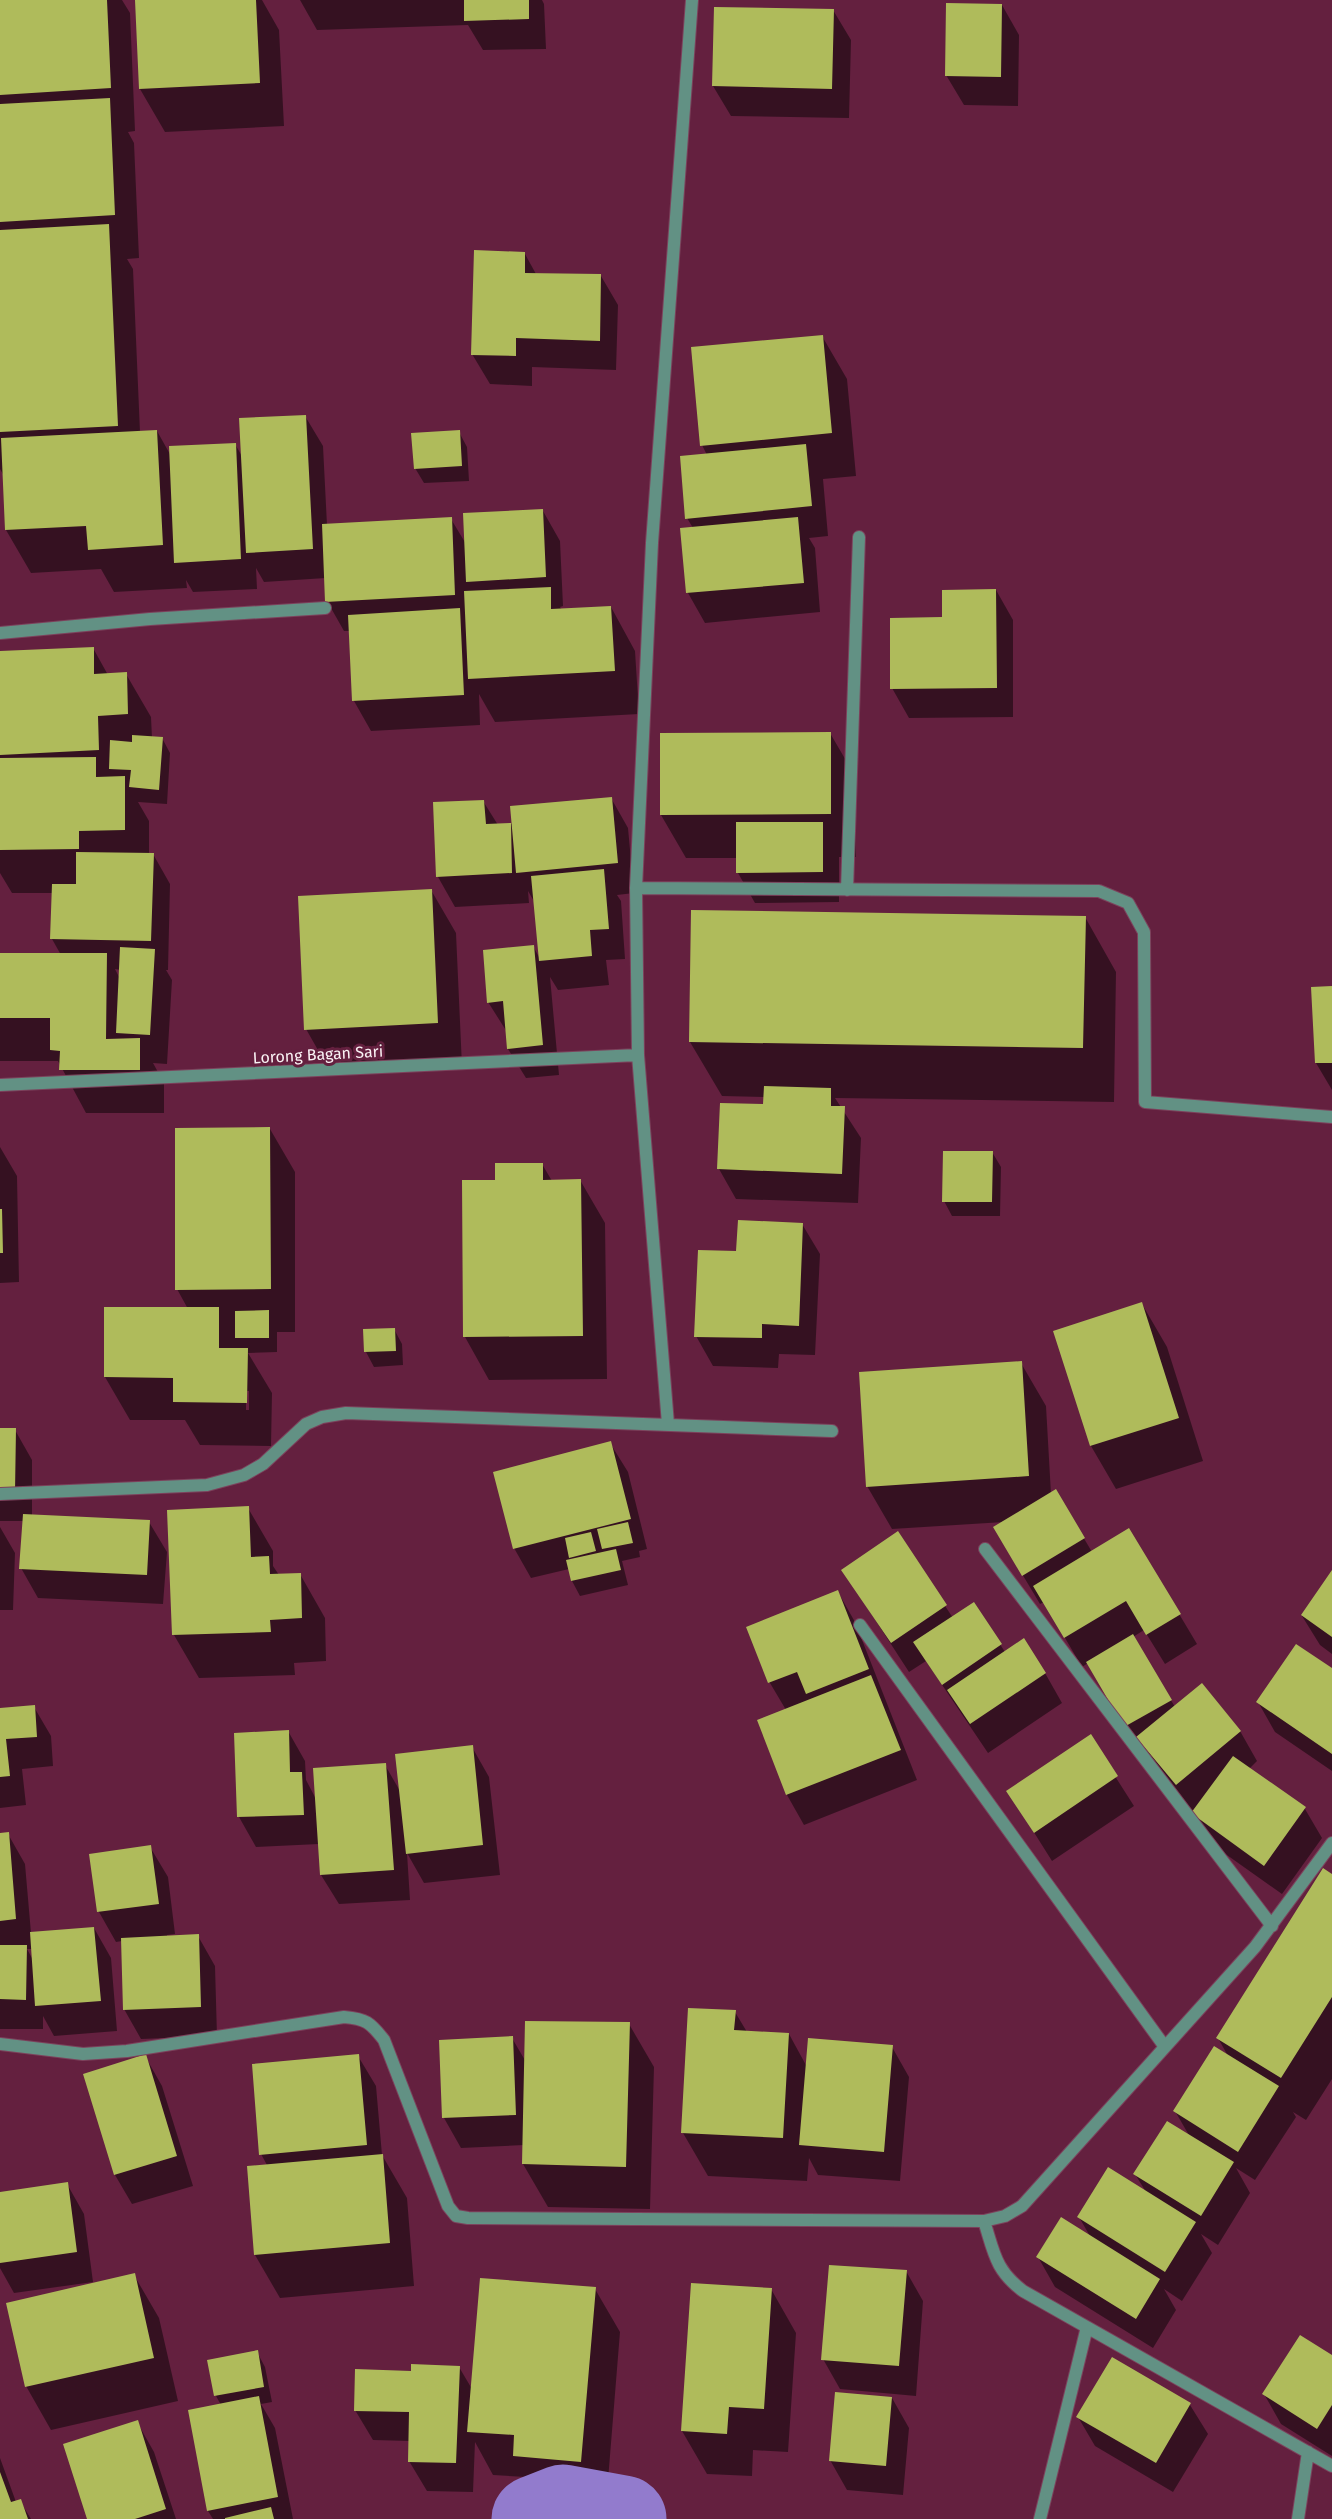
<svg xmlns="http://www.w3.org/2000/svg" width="1332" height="2519" font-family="'Fira Sans',sans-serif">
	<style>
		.shadow { fill: #0007; fill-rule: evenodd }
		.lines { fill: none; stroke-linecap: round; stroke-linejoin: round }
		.river { stroke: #927bcd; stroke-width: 87 }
		.building { fill: #afbb5b }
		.street-casing { stroke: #7c425c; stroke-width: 14 }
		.street { stroke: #629184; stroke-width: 12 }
		.labels { text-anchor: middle; stroke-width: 6; stroke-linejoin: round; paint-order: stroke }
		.street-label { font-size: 16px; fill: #faf2f4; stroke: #64203f }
	</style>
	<rect width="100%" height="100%" fill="#64203f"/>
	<path class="shadow" d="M 0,0 L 122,0 L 130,13 L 135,131 L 128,132 L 134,143 L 139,258 L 127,259 L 133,269 L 140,432 L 157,431 L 171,456 L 235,444 L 243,458 L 305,416 L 323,446 L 327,525 L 451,519 L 466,544 L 543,511 L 560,541 L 563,606 L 560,607 L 562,610 L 611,607 L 635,651 L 639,714 L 495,722 L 479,694 L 480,725 L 371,731 L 354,701 L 350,631 L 344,631 L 327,601 L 326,578 L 264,582 L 256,568 L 257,589 L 193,592 L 186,580 L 187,588 L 114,592 L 101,569 L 31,573 L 6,530 L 4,476 L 0,469 Z
		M 137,0 L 262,0 L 279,30 L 284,126 L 165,132 L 140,89 Z
		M 300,0 L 542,0 L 544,4 L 546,49 L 483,50 L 468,25 L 317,30 Z
		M 1002,5 L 1019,35 L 1018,106 L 964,105 L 946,75 Z
		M 833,10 L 851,40 L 849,118 L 731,116 L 713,86 Z
		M 525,254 L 536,274 L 601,276 L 618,305 L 616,370 L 532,367 L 532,386 L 490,384 L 472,354 Z
		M 822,336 L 847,379 L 856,476 L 823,479 L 828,536 L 809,538 L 815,548 L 820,612 L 705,623 L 688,593 L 681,529 L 693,528 L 687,518 L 707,455 L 702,445 Z
		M 459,432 L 467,447 L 469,481 L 424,483 L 415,468 Z
		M 996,590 L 1013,620 L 1013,717 L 909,718 L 892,688 L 944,619 Z
		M 93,648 L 108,675 L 126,674 L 151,717 L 152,738 L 162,738 L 170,753 L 167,804 L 138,802 L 149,821 L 149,854 L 153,854 L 170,884 L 168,970 L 166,970 L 172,980 L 167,1064 L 153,1063 L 164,1083 L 164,1113 L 86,1113 L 58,1061 L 0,1061 L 0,955 L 61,955 L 52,939 L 53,893 L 12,893 L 0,873 L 0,652 ZM 115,969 L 121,970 L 120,979 Z
		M 830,733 L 855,776 L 856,857 L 839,857 L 839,902 L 755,903 L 738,873 L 738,858 L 686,858 L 661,815 L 661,734 Z
		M 611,798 L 628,828 L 634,893 L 617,895 L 621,901 L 625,959 L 606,960 L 609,985 L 558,990 L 550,977 L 559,1075 L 526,1078 L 508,1049 L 507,1032 L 488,1002 L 533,946 L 540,959 L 535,903 L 528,891 L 529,903 L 455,907 L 438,877 L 483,801 L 498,825 L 513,824 Z
		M 431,890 L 456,933 L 462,1066 L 331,1073 L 306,1029 Z
		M 1085,917 L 1116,972 L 1114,1102 L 835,1098 L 861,1138 L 858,1203 L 736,1199 L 719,1169 L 764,1106 L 765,1097 L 722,1096 L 690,1042 Z
		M 1332,988 L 1332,1090 L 1316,1063 Z
		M 270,1129 L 295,1172 L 295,1332 L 277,1332 L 277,1352 L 248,1353 L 272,1393 L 271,1446 L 200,1445 L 185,1420 L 130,1420 L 105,1377 L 188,1309 L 177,1289 ZM 246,1391 L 249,1391 L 249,1410 L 246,1410 Z
		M 0,1147 L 17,1176 L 19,1282 L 0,1283 Z
		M 992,1152 L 1001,1167 L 1000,1216 L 952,1216 L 944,1201 Z
		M 542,1164 L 552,1181 L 580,1180 L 605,1223 L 607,1379 L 489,1380 L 465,1337 L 496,1181 Z
		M 802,1224 L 820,1254 L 815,1355 L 779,1354 L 778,1368 L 713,1366 L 696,1336 Z
		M 1142,1304 L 1167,1347 L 1203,1461 L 1116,1489 L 1091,1446 L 1055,1332 Z
		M 394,1329 L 402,1344 L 403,1365 L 374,1367 L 366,1352 L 365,1331 Z
		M 1021,1363 L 1046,1406 L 1051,1494 L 1056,1491 L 1092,1552 L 1129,1530 L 1197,1644 L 1165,1664 L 1144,1630 L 1133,1637 L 1175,1707 L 1240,1731 L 1257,1761 L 1249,1769 L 1305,1809 L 1322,1838 L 1282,1894 L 1210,1843 L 1194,1813 L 1155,1767 L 1143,1756 L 1088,1663 L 1082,1667 L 1044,1602 L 1040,1604 L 1012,1557 L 1004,1522 L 892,1529 L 867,1486 Z
		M 0,1430 L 15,1430 L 32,1460 L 32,1516 L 149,1522 L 167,1552 L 163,1604 L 38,1598 L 21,1568 L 24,1521 L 0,1521 Z
		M 610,1443 L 628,1472 L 647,1549 L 639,1551 L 640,1557 L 622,1561 L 628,1585 L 580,1596 L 572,1581 L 569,1569 L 531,1578 L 514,1548 Z
		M 248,1508 L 273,1551 L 273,1566 L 279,1575 L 300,1574 L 325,1618 L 326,1661 L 294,1663 L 295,1675 L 199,1678 L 174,1635 Z
		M 0,1527 L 15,1553 L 13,1610 L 0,1610 Z
		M 897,1533 L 953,1618 L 974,1604 L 1005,1652 L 1045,1673 L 1062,1703 L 988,1753 L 926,1661 L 909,1672 L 843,1570 Z
		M 1332,1573 L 1332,1654 L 1320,1645 L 1302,1616 Z
		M 838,1592 L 855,1622 L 917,1780 L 804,1825 L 787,1795 L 759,1721 L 786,1710 L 770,1683 L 748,1628 Z
		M 1332,1670 L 1332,1771 L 1275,1732 L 1258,1702 Z
		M 34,1707 L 51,1736 L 53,1766 L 22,1769 L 26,1805 L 0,1808 L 0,1710 Z
		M 288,1731 L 305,1761 L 306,1780 L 316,1799 L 385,1765 L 400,1791 L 472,1747 L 489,1777 L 500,1875 L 424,1883 L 407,1853 L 410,1900 L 339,1904 L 321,1875 L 319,1844 L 256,1847 L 239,1817 L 236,1734 Z
		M 1090,1737 L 1134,1806 L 1052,1861 L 1008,1791 Z
		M 8,1834 L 25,1864 L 31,1933 L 94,1928 L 111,1958 L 117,2031 L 54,2036 L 43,2016 L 43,2029 L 0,2029 L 0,1835 ZM 27,1949 L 32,1949 L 33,1960 Z
		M 150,1847 L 168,1877 L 175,1934 L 167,1935 L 167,1937 L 198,1936 L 215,1966 L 217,2036 L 141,2039 L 124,2009 L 122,1941 L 116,1942 L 99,1912 L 91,1855 Z
		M 1332,1876 L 1332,2079 L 1306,2120 L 1293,2112 L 1296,2117 L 1255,2180 L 1236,2168 L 1250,2193 L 1218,2245 L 1201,2234 L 1212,2253 L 1182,2301 L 1164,2289 L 1176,2310 L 1153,2348 L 1055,2287 L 1038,2257 L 1091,2238 L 1079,2217 L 1146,2192 L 1135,2174 L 1190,2137 L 1175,2111 L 1228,2056 L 1218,2038 Z
		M 735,2012 L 747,2032 L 789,2034 L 807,2067 L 892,2047 L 909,2077 L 900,2181 L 818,2175 L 809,2158 L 807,2181 L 708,2176 L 683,2133 Z
		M 629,2024 L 654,2067 L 650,2209 L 548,2207 L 523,2164 L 524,2145 L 461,2148 L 444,2118 L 441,2041 L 512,2038 L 526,2062 Z
		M 145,2056 L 162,2086 L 193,2186 L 132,2204 L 115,2175 L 85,2075 Z
		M 358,2056 L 376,2086 L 382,2155 L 407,2198 L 414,2286 L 280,2298 L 255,2255 L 267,2165 L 261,2154 Z
		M 67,2184 L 84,2214 L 93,2282 L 14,2293 L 0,2268 L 0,2194 Z
		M 906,2271 L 923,2301 L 916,2396 L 840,2389 L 823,2359 Z
		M 134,2275 L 159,2318 L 178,2401 L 51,2430 L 26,2386 Z
		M 595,2289 L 620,2332 L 606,2505 L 539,2499 L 526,2477 L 493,2475 L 475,2442 L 473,2492 L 427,2491 L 409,2461 L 410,2441 L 373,2440 L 355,2410 L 412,2373 L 459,2367 L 472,2389 Z
		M 771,2289 L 796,2333 L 788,2452 L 753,2450 L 752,2476 L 707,2474 L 682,2431 Z
		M 257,2352 L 265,2367 L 272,2402 L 261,2404 L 275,2428 L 293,2519 L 213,2519 L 208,2511 L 221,2405 L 216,2396 Z
		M 1332,2357 L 1332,2456 L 1281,2424 L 1264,2394 Z
		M 1112,2359 L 1190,2405 L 1208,2434 L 1173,2492 L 1095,2446 L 1078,2417 Z
		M 892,2398 L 909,2428 L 903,2495 L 847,2490 L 830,2460 Z
		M 137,2422 L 154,2452 L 176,2519 L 88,2519 Z
		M 0,2458 L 16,2502 L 20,2501 L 31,2519 L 0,2519 Z"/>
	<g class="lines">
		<path class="river" d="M 535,2519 L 563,2508 L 623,2519"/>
	</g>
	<path class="building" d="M 0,0 L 107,0 L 111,88 L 0,95 Z
		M 135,0 L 256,0 L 260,83 L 139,89 Z
		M 464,0 L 529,0 L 529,19 L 464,21 Z
		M 946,3 L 1002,4 L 1001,77 L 945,76 Z
		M 714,7 L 834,9 L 832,89 L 712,86 Z
		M 110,98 L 115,215 L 0,222 L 0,104 Z
		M 109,224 L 118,426 L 0,432 L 0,230 Z
		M 474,250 L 525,252 L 525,273 L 601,274 L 600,341 L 516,338 L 516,356 L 471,355 Z
		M 823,335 L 832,433 L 700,446 L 691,347 Z
		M 306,415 L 313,549 L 246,553 L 239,418 Z
		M 157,430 L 163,545 L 88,550 L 86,526 L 5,530 L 1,438 Z
		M 460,430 L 462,466 L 414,469 L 411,433 Z
		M 236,443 L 241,559 L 174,563 L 169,446 Z
		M 806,444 L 812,506 L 685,519 L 680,456 Z
		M 543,509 L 546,577 L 466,582 L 463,513 Z
		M 452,517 L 455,595 L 325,602 L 322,524 Z
		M 798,517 L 804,583 L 686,593 L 680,528 Z
		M 551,587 L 551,609 L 611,606 L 615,671 L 468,679 L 464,591 Z
		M 996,589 L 997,688 L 890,689 L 890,618 L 942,617 L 942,590 Z
		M 460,608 L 464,695 L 352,701 L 348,615 Z
		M 94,647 L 94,674 L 127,672 L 128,714 L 98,716 L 99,750 L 0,755 L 0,651 Z
		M 831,732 L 831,814 L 660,815 L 660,733 Z
		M 132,735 L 163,737 L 159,790 L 129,787 L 131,770 L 109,769 L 110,740 L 132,742 Z
		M 96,757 L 96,777 L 125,776 L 125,830 L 79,831 L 79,849 L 0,850 L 0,758 Z
		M 612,797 L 618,863 L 516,873 L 510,806 Z
		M 484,800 L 486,824 L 511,823 L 512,873 L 436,877 L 433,802 Z
		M 736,822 L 823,822 L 823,872 L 736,873 Z
		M 76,852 L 154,853 L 151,941 L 50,939 L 52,884 L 76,884 Z
		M 604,869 L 609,929 L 590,930 L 592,956 L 539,961 L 531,876 Z
		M 432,889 L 438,1023 L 304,1030 L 298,896 Z
		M 691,910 L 1086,916 L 1083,1048 L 689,1042 Z
		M 534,945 L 543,1045 L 507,1049 L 503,1001 L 487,1003 L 483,950 Z
		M 120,947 L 155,949 L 150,1035 L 116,1033 Z
		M 0,953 L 107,953 L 106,1039 L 140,1038 L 140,1070 L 59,1070 L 60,1051 L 50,1050 L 50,1018 L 0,1018 Z
		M 1332,986 L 1332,1063 L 1315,1063 L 1311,987 Z
		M 764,1086 L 831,1088 L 831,1106 L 845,1106 L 842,1174 L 717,1169 L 720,1103 L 763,1104 Z
		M 270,1127 L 271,1289 L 175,1290 L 175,1128 Z
		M 943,1151 L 993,1151 L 992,1202 L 942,1202 Z
		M 495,1163 L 543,1163 L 543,1180 L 581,1179 L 583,1336 L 463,1337 L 462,1180 L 495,1180 Z
		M 0,1209 L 2,1209 L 3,1253 L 0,1253 Z
		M 738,1220 L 803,1223 L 799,1326 L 762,1324 L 762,1338 L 694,1337 L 698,1250 L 736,1251 Z
		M 1142,1302 L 1179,1418 L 1090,1446 L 1053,1331 Z
		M 104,1307 L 219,1307 L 219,1348 L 248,1348 L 247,1403 L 173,1402 L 173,1378 L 104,1377 Z
		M 269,1310 L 269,1338 L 235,1338 L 235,1311 Z
		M 395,1328 L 396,1351 L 364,1352 L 363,1329 Z
		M 1022,1361 L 1029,1476 L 866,1487 L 859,1372 Z
		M 0,1428 L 16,1428 L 15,1492 L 0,1491 Z
		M 611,1441 L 631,1519 L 513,1549 L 493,1472 Z
		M 1056,1489 L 1085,1538 L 1022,1576 L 993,1527 Z
		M 249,1506 L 251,1557 L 269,1556 L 270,1574 L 301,1573 L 302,1618 L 270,1620 L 271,1632 L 172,1635 L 167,1510 Z
		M 23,1514 L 150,1520 L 147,1575 L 19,1569 Z
		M 628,1522 L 633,1543 L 602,1549 L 597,1529 Z
		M 1129,1528 L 1181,1614 L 1146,1635 L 1126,1601 L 1064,1638 L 1033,1586 Z
		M 898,1531 L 947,1605 L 891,1643 L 841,1570 Z
		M 591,1532 L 596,1551 L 569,1558 L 565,1538 Z
		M 616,1549 L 621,1570 L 571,1581 L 566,1560 Z
		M 1332,1570 L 1332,1637 L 1301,1615 Z
		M 838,1590 L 869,1669 L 806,1694 L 797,1672 L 768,1683 L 746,1627 Z
		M 974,1602 L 1002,1644 L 942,1685 L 913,1642 Z
		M 1133,1634 L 1172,1700 L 1124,1727 L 1086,1662 Z
		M 1024,1638 L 1046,1673 L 970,1724 L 947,1690 Z
		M 1296,1644 L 1332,1668 L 1332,1754 L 1256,1702 Z
		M 871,1675 L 901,1750 L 786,1795 L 757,1720 Z
		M 1202,1683 L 1241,1731 L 1176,1785 L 1136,1737 Z
		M 35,1705 L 37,1737 L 6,1739 L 10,1776 L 0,1777 L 0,1708 Z
		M 289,1730 L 290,1772 L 302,1772 L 304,1815 L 237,1817 L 234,1733 Z
		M 1091,1734 L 1118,1776 L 1034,1833 L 1006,1791 Z
		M 473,1745 L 483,1845 L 406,1854 L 395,1754 Z
		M 1233,1756 L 1306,1807 L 1264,1866 L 1191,1813 Z
		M 386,1763 L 394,1870 L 320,1875 L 313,1768 Z
		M 9,1832 L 16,1919 L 0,1921 L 0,1833 Z
		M 151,1845 L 159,1904 L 97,1912 L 89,1854 Z
		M 1323,1868 L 1332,1874 L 1332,1997 L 1281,2078 L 1216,2038 Z
		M 94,1927 L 101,2001 L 35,2006 L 30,1932 Z
		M 199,1934 L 201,2007 L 123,2010 L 121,1938 Z
		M 0,1945 L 27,1945 L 26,2000 L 0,1999 Z
		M 688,2008 L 736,2010 L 734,2030 L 789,2033 L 783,2138 L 681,2133 Z
		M 525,2021 L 630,2022 L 626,2167 L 522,2164 Z
		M 513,2036 L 516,2115 L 442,2118 L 439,2040 Z
		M 808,2038 L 893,2045 L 884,2152 L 799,2145 Z
		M 1214,2046 L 1279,2086 L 1238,2152 L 1173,2111 Z
		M 146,2054 L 177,2156 L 114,2175 L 83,2074 Z
		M 359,2054 L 367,2145 L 259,2155 L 252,2064 Z
		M 1167,2121 L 1234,2162 L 1201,2216 L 1133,2174 Z
		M 383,2154 L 390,2243 L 254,2255 L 247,2166 Z
		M 1108,2167 L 1196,2222 L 1165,2272 L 1077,2217 Z
		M 68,2182 L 77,2252 L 0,2263 L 0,2192 Z
		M 1061,2217 L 1160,2279 L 1136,2319 L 1036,2257 Z
		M 829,2265 L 907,2270 L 899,2366 L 821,2360 Z
		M 135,2273 L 154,2358 L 25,2387 L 6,2303 Z
		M 480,2278 L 596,2287 L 581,2462 L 513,2456 L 514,2435 L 467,2432 Z
		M 691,2283 L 772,2288 L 764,2409 L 729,2407 L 727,2434 L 681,2431 Z
		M 1300,2335 L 1332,2355 L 1332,2405 L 1317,2429 L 1262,2394 Z
		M 258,2350 L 264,2387 L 214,2396 L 207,2360 Z
		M 1112,2357 L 1191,2403 L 1156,2463 L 1076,2417 Z
		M 411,2364 L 460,2366 L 456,2463 L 408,2462 L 409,2412 L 354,2411 L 355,2369 L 411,2371 Z
		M 835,2392 L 892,2397 L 886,2466 L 829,2461 Z
		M 259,2396 L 278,2497 L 207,2511 L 188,2410 Z
		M 138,2420 L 166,2509 L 135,2519 L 87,2519 L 63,2444 Z
		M 0,2472 L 11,2502 L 21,2499 L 28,2519 L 0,2519 Z
		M 271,2507 L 274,2519 L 225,2519 L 225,2518 Z"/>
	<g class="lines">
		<g class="street-casing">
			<path id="street" d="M 0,633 L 150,619 L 325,608
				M 636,888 L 1099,891 L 1128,903 L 1144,932 L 1145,1102 L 1332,1117
				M 847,890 L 859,537
				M 0,1085 L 638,1055
				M 668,1424 L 638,1055 L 636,888 L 652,543 L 692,0
				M 0,1494 L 207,1485 L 244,1475 L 263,1464 L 306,1424 L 322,1417 L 346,1413 L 832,1431
				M 985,1549 L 1272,1926
				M 860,1625 L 1165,2047
				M 0,2044 L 83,2054 L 127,2051 L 344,2017 C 366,2019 370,2022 384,2040 L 448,2206 L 456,2216 L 468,2218 L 984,2221 L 1005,2216 L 1022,2206 L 1255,1947 L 1332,1843
				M 984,2221 C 994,2252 995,2270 1023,2291 L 1332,2466
				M 1040,2519 L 1087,2327
				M 1298,2519 L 1308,2452"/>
		</g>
		<use href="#street" class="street"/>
	</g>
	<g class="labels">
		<g class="street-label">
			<text transform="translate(318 1054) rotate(-3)" y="6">Lorong Bagan Sari</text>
		</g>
	</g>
</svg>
